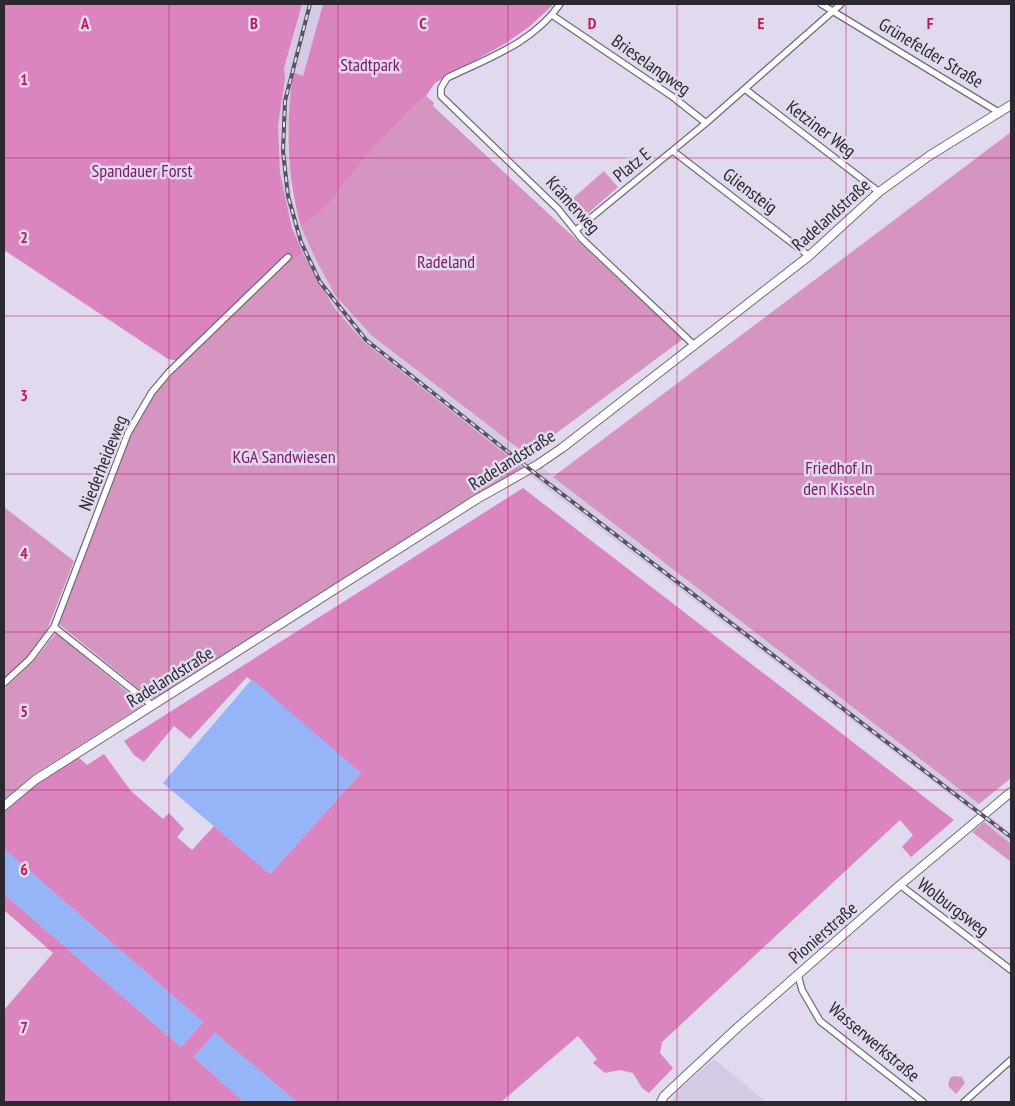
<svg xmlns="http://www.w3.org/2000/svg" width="1015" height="1106" font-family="'PT Sans Narrow',sans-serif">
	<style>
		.built { fill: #d4cae4 }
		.green { fill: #d694c1 }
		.forest { fill: #da84c0 }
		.water { fill: #95b5f8 }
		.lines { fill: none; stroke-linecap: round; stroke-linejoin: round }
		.minor-casing { stroke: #726b7d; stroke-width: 8 }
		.tertiary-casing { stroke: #726b7d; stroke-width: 10 }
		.minor { stroke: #fff; stroke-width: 5.5 }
		.tertiary { stroke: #fff; stroke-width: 8 }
		.rail-casing { stroke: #57535e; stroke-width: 4 }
		.rail { stroke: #e1daef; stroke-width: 2; stroke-dasharray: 5.5; stroke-linecap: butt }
		.grid { fill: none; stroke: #c2185b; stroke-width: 1; stroke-opacity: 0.55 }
		.labels { text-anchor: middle; stroke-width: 5; stroke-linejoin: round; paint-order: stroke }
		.street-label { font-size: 18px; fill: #2b2830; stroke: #e1daef }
		.park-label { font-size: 18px; fill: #801a68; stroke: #e1daef }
		.grid-label { font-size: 16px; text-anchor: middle; font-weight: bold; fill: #c2185b; stroke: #e1daef; stroke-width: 5; stroke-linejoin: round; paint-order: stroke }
	</style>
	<rect width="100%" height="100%" fill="#e1daef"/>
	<path class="built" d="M 301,4 L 323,4 L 303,76 L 293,72 L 287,141 L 292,196 L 301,227 L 316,260 L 335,295 L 371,335 L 979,804 L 971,811 L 551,492 L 364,342 L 335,309 L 303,253 L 292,228 L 280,173 L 278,126 L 285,80 L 284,68 Z
		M 990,817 L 1011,833 L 1011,844 L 984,822 Z
		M 714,1059 L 766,1102 L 672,1102 L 677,1092 Z"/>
	<path class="green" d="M 426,96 L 434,103 L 433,106 L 683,339 L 527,455 L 371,335 L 335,295 L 316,260 L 301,227 L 327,206 L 365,158 L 412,108 Z
		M 1011,132 L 1011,778 L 979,804 L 553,477 Z
		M 604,171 L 618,187 L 578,222 L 564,206 Z
		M 303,253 L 335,309 L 364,342 L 527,471 L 156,699 L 151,699 L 59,624 L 132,433 L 156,390 L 253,290 Z
		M 4,507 L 74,561 L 47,630 L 25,660 L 4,680 Z
		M 56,633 L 143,705 L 33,775 L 4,801 L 4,689 L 33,662 Z
		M 984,822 L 1011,844 L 1011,862 L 972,832 Z
		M 954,1076 L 962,1077 L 965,1083 L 956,1094 L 948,1086 L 950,1078 Z"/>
	<path class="forest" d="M 4,4 L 302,4 L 284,68 L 285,79 L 278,126 L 280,173 L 292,228 L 303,253 L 253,290 L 179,361 L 168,359 L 4,250 Z
		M 323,4 L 554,4 L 529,27 L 506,43 L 435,83 L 426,96 L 412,108 L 365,158 L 327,206 L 301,227 C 286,173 286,127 293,72 L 303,76 Z
		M 523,488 L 954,820 L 911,857 L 902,847 L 913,835 L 900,820 L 662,1042 L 660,1053 L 673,1068 L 649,1093 L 642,1088 L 633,1073 L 620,1070 L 605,1073 L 593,1063 L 597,1059 L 578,1036 L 501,1102 L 297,1102 L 215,1033 L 194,1057 L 244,1102 L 4,1102 L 4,1010 L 53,953 L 4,910 L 4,894 L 181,1047 L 203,1022 L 4,849 L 4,810 L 37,781 L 77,756 L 87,765 L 104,754 L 131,791 L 163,819 L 169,813 L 184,829 L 177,837 L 192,850 L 214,826 L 270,874 L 361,773 L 247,677 L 190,739 L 174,726 L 144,762 L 134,755 L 124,741 Z"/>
	<path class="water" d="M 252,679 L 361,773 L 270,874 L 163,783 Z
		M 4,849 L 203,1022 L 181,1047 L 4,894 Z
		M 215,1033 L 297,1102 L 244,1102 L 194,1057 Z"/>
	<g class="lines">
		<g class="minor-casing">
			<path id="minor" d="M 560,4 C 533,43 488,58 447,78 L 441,88 L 441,96 L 558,209 L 582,239 L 694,345
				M 821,4 L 1000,113
				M 552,15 L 673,97 L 706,123
				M 745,89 L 879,192
				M 673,151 L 809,256
				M 576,230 L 706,123 L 841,4
				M 54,627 L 153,706
				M 4,683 L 30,659 L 54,627 L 128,433 L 152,392 L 169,372 L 288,257
				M 900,885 L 1011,970
				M 798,975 L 802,990 L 820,1021 L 923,1102
				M 964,1102 L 1011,1060"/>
		</g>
		<g class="tertiary-casing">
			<path id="tertiary" d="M 4,806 L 35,780 L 477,499 L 537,465 L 562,448 L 809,256 L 879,192 L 929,156 L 1011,105
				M 661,1102 L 664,1096 L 737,1028 L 900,885 L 1011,792"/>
		</g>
		<use href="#minor" class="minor"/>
		<use href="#tertiary" class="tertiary"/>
		<g class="rail-casing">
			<path id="rail" d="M 310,4 L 285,101 L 283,151 L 288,196 L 301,242 L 320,282 L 366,340 L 536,474 L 1011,837"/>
		</g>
		<use href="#rail" class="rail"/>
	</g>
	<path class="grid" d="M 169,4 L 169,1102M 338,4 L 338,1102M 508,4 L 508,1102M 677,4 L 677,1102M 846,4 L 846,1102M 4,158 L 1011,158M 4,316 L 1011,316M 4,474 L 1011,474M 4,632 L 1011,632M 4,790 L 1011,790M 4,948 L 1011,948"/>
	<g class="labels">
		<g class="street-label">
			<text transform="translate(931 53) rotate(31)" y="6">Grünefelder Straße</text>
			<text transform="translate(651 65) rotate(35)" y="6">Brieselangweg</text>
			<text transform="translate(821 129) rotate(37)" y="6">Ketziner Weg</text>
			<text transform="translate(632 165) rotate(-39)" y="6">Platz E</text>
			<text transform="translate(750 191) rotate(37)" y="6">Gliensteig</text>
			<text transform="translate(573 205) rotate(48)" y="6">Krämerweg</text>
			<text transform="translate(831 215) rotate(-42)" y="6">Radelandstraße</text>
			<text transform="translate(512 460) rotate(-32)" y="6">Radelandstraße</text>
			<text transform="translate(103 463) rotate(-68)" y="6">Niederheideweg</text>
			<text transform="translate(170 677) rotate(-32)" y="6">Radelandstraße</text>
			<text transform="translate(953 907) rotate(37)" y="6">Wolburgsweg</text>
			<text transform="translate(823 933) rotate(-41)" y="6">Pionierstraße</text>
			<text transform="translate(874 1042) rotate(40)" y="6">Wasserwerkstraße</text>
		</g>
		<g class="park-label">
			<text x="370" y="71">Stadtpark</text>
			<text x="142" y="177">Spandauer Forst</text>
			<text x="446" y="268">Radeland</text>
			<text x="284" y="463">KGA Sandwiesen</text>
			<text x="839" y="474">Friedhof In<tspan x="839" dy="21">den Kisseln</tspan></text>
		</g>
	</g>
	<g class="grid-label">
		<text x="85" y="29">A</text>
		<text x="254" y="29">B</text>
		<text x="423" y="29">C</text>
		<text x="592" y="29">D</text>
		<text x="761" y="29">E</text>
		<text x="930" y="29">F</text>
		<text x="24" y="85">1</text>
		<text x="24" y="243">2</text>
		<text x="24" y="401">3</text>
		<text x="24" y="559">4</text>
		<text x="24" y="717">5</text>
		<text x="24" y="875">6</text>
		<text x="24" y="1033">7</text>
	</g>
	<rect width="1015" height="1106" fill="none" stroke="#2b2830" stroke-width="10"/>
</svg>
